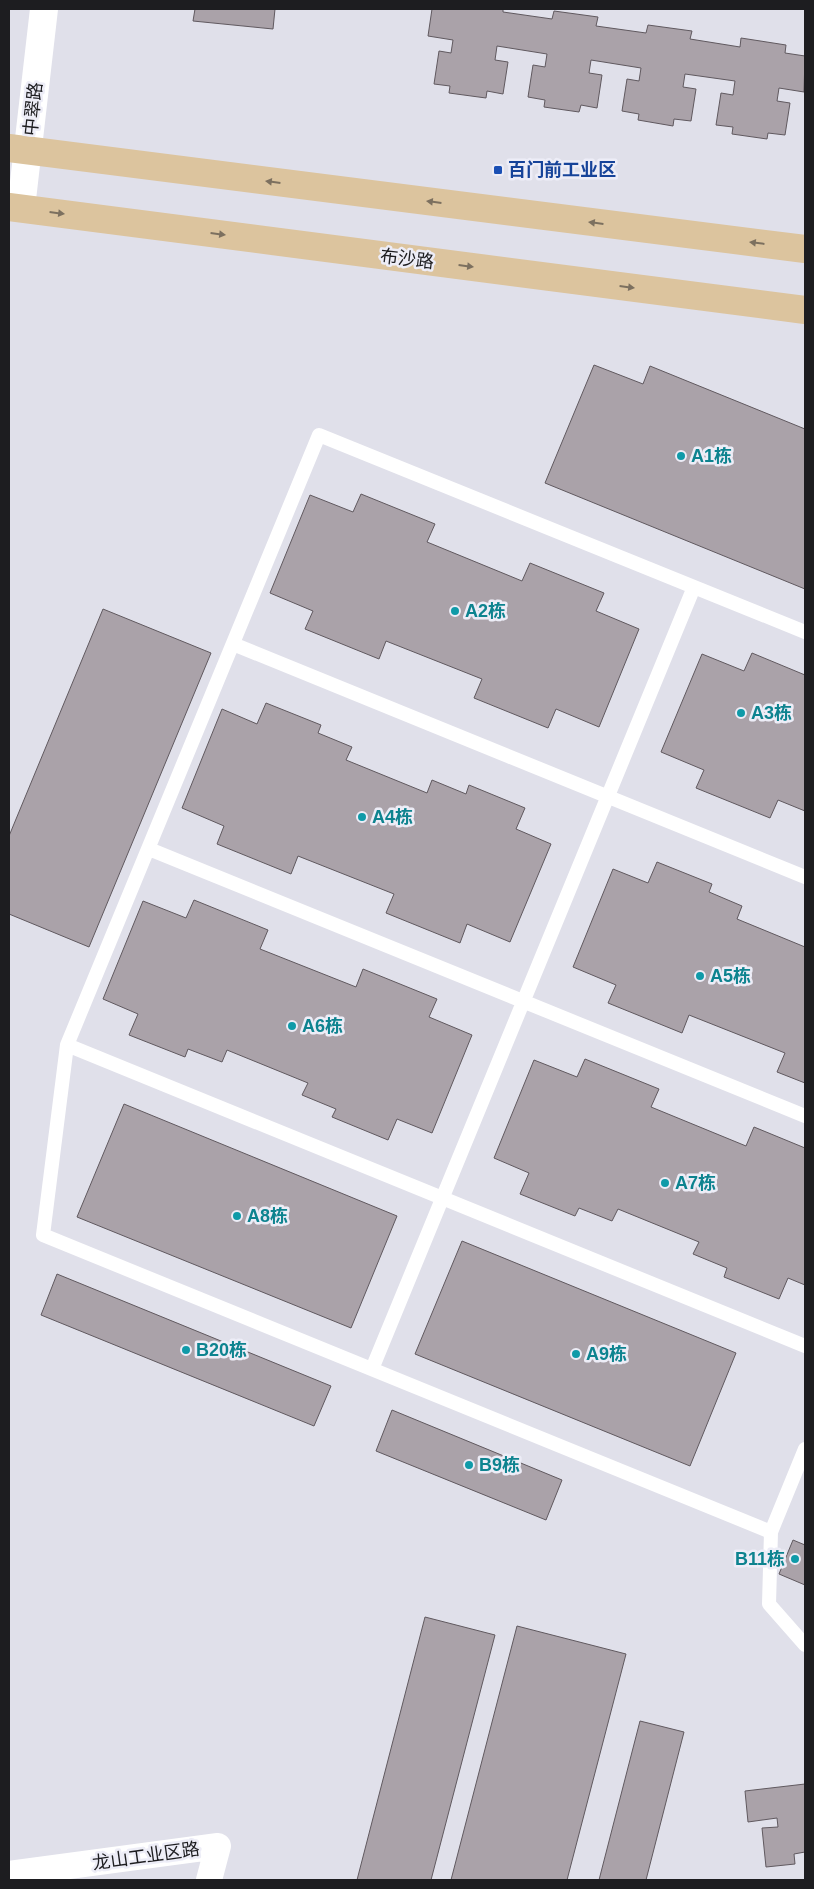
<svg xmlns="http://www.w3.org/2000/svg" width="814" height="1889" font-family="Helvetica,'Noto Sans SC',sans-serif">
	<style>
		.building { fill: #aaa2a9; stroke: #60595f }
		.lines { fill: none; stroke-linecap: round; stroke-linejoin: round }
		.service { stroke: #fff; stroke-width: 14 }
		.minor { stroke: #fff; stroke-width: 26 }
		.secondary { stroke: #fff; stroke-width: 28 }
		.primary { stroke: #dcc49e; stroke-width: 28 }
		.oneway { fill: #7c705f }
		.transit-dot { fill: #1a4fb4; stroke: #ededf7; stroke-width: 2 }
		.culture-dot { fill: #0f9aa8; stroke: #ededf7; stroke-width: 2 }
		.labels { text-anchor: middle; stroke-width: 5; stroke-linejoin: round; paint-order: stroke }
		.street-label { font-size: 18px; fill: #1d1d20; stroke: #ededf7 }
		.transit-label { font-size: 18px; font-weight: bold; fill: #164399; stroke: #ededf7; text-anchor: start }
		.culture-label { font-size: 18px; font-weight: bold; fill: #0d838f; stroke: #ededf7; text-anchor: start }
	</style>
	<rect width="100%" height="100%" fill="#e0e0ea"/>
	<path class="building" d="M 195,9 L 275,9 L 273,29 L 193,21 Z
		M 432,9 L 503,9 L 503,12 L 552,19 L 554,11 L 598,17 L 596,26 L 646,33 L 648,25 L 692,31 L 690,39 L 740,47 L 741,38 L 786,45 L 785,53 L 805,56 L 804,92 L 779,88 L 777,101 L 790,103 L 785,135 L 768,133 L 767,139 L 732,134 L 733,127 L 716,125 L 721,93 L 733,95 L 735,81 L 685,74 L 683,87 L 696,89 L 691,121 L 674,119 L 673,126 L 638,120 L 639,114 L 622,111 L 627,79 L 639,81 L 641,68 L 591,60 L 589,73 L 602,75 L 597,108 L 581,105 L 579,112 L 544,107 L 545,100 L 528,97 L 533,65 L 545,67 L 547,54 L 497,46 L 495,60 L 508,62 L 503,94 L 487,91 L 486,98 L 449,93 L 450,86 L 434,84 L 439,51 L 451,53 L 453,40 L 428,36 Z
		M 594,365 L 643,384 L 650,366 L 805,429 L 805,589 L 545,483 Z
		M 361,494 L 435,524 L 427,542 L 522,581 L 530,563 L 604,593 L 596,611 L 639,629 L 599,727 L 556,709 L 548,728 L 474,698 L 482,679 L 386,641 L 379,659 L 305,629 L 313,611 L 270,593 L 310,495 L 353,512 Z
		M 103,609 L 211,653 L 89,947 L 9,914 L 9,836 Z
		M 752,653 L 805,675 L 805,811 L 778,800 L 770,818 L 696,788 L 704,770 L 661,752 L 702,654 L 744,671 Z
		M 266,703 L 321,725 L 318,733 L 352,747 L 346,760 L 427,793 L 432,780 L 466,794 L 469,785 L 525,808 L 516,829 L 551,844 L 510,942 L 467,924 L 460,943 L 386,913 L 394,894 L 298,856 L 291,874 L 217,844 L 224,826 L 182,808 L 222,709 L 257,724 Z
		M 657,862 L 712,884 L 709,892 L 742,906 L 737,919 L 805,947 L 805,1083 L 777,1072 L 785,1053 L 689,1015 L 682,1033 L 608,1003 L 616,985 L 573,967 L 613,869 L 648,883 Z
		M 194,900 L 268,930 L 260,949 L 356,987 L 363,969 L 437,999 L 429,1017 L 472,1035 L 432,1133 L 397,1119 L 388,1140 L 332,1117 L 336,1109 L 302,1095 L 308,1083 L 227,1050 L 222,1062 L 188,1049 L 185,1057 L 129,1035 L 138,1014 L 103,999 L 143,901 L 186,918 Z
		M 585,1059 L 659,1089 L 651,1107 L 746,1146 L 754,1127 L 805,1148 L 805,1285 L 788,1278 L 779,1299 L 724,1277 L 727,1268 L 693,1254 L 699,1242 L 618,1209 L 612,1221 L 579,1208 L 575,1216 L 520,1194 L 529,1173 L 494,1158 L 534,1060 L 577,1077 Z
		M 124,1104 L 397,1216 L 351,1328 L 77,1217 Z
		M 462,1241 L 736,1353 L 690,1466 L 415,1354 Z
		M 57,1274 L 331,1386 L 314,1426 L 41,1315 Z
		M 392,1410 L 562,1480 L 546,1520 L 376,1451 Z
		M 793,1540 L 805,1545 L 805,1585 L 779,1574 Z
		M 425,1617 L 495,1635 L 431,1880 L 357,1880 Z
		M 517,1626 L 626,1654 L 567,1880 L 451,1880 Z
		M 640,1721 L 684,1732 L 646,1880 L 599,1880 Z
		M 805,1784 L 805,1852 L 794,1854 L 795,1864 L 766,1867 L 762,1828 L 778,1827 L 777,1818 L 748,1822 L 745,1791 Z"/>
	<g class="lines">
		<path class="service" d="M 233,644 L 805,877
			M 149,849 L 805,1116
			M 67,1045 L 805,1346
			M 372,1369 L 694,587
			M 805,1449 L 771,1532 L 769,1604 L 805,1645
			M 771,1532 L 43,1235 L 67,1045 L 319,435 L 805,632"/>
		<path class="minor" d="M 9,1874 L 218,1846 L 209,1880"/>
		<path class="secondary" d="M 21,208 L 44,9"/>
		<path class="primary" d="M 9,148 L 805,249
			M 9,207 L 805,310"/>
	</g>
	<defs><path id="oneway-solid" d="M-6-.8H1V-3.2L6.5 0L1 3.2V.8H-6Z" transform="scale(1.25)"/></defs>
	<g class="oneway">
		<use href="#oneway-solid" transform="translate(273 182) rotate(-173)"/>
		<use href="#oneway-solid" transform="translate(434 202) rotate(-173)"/>
		<use href="#oneway-solid" transform="translate(57 213) rotate(7)"/>
		<use href="#oneway-solid" transform="translate(596 223) rotate(-173)"/>
		<use href="#oneway-solid" transform="translate(218 234) rotate(7)"/>
		<use href="#oneway-solid" transform="translate(757 243) rotate(-173)"/>
		<use href="#oneway-solid" transform="translate(466 266) rotate(7)"/>
		<use href="#oneway-solid" transform="translate(627 287) rotate(7)"/>
	</g>
	<rect class="transit-dot" x="493" y="165" width="10" height="10" rx="2.5"/>
	<g class="culture-dot">
		<circle cx="681" cy="456" r="5"/>
		<circle cx="455" cy="611" r="5"/>
		<circle cx="741" cy="713" r="5"/>
		<circle cx="362" cy="817" r="5"/>
		<circle cx="700" cy="976" r="5"/>
		<circle cx="292" cy="1026" r="5"/>
		<circle cx="665" cy="1183" r="5"/>
		<circle cx="237" cy="1216" r="5"/>
		<circle cx="186" cy="1350" r="5"/>
		<circle cx="576" cy="1354" r="5"/>
		<circle cx="469" cy="1465" r="5"/>
		<circle cx="795" cy="1559" r="5"/>
	</g>
	<g class="labels">
		<g class="street-label">
			<text transform="translate(33 109) rotate(-84)" y="6">中翠路</text>
			<text transform="translate(407 259) rotate(7)" y="6">布沙路</text>
			<text transform="translate(146 1856) rotate(-8)" y="6">龙山工业区路</text>
		</g>
		<g class="transit-label">
			<text x="508" y="176">百门前工业区</text>
		</g>
		<g class="culture-label">
			<text x="691" y="462">A1栋</text>
			<text x="465" y="617">A2栋</text>
			<text x="751" y="719">A3栋</text>
			<text x="372" y="823">A4栋</text>
			<text x="710" y="982">A5栋</text>
			<text x="302" y="1032">A6栋</text>
			<text x="675" y="1189">A7栋</text>
			<text x="247" y="1222">A8栋</text>
			<text x="196" y="1356">B20栋</text>
			<text x="586" y="1360">A9栋</text>
			<text x="479" y="1471">B9栋</text>
			<text x="785" y="1565" text-anchor="end">B11栋</text>
		</g>
	</g>
	<rect width="814" height="1889" fill="none" stroke="#1d1d20" stroke-width="20"/>
</svg>
